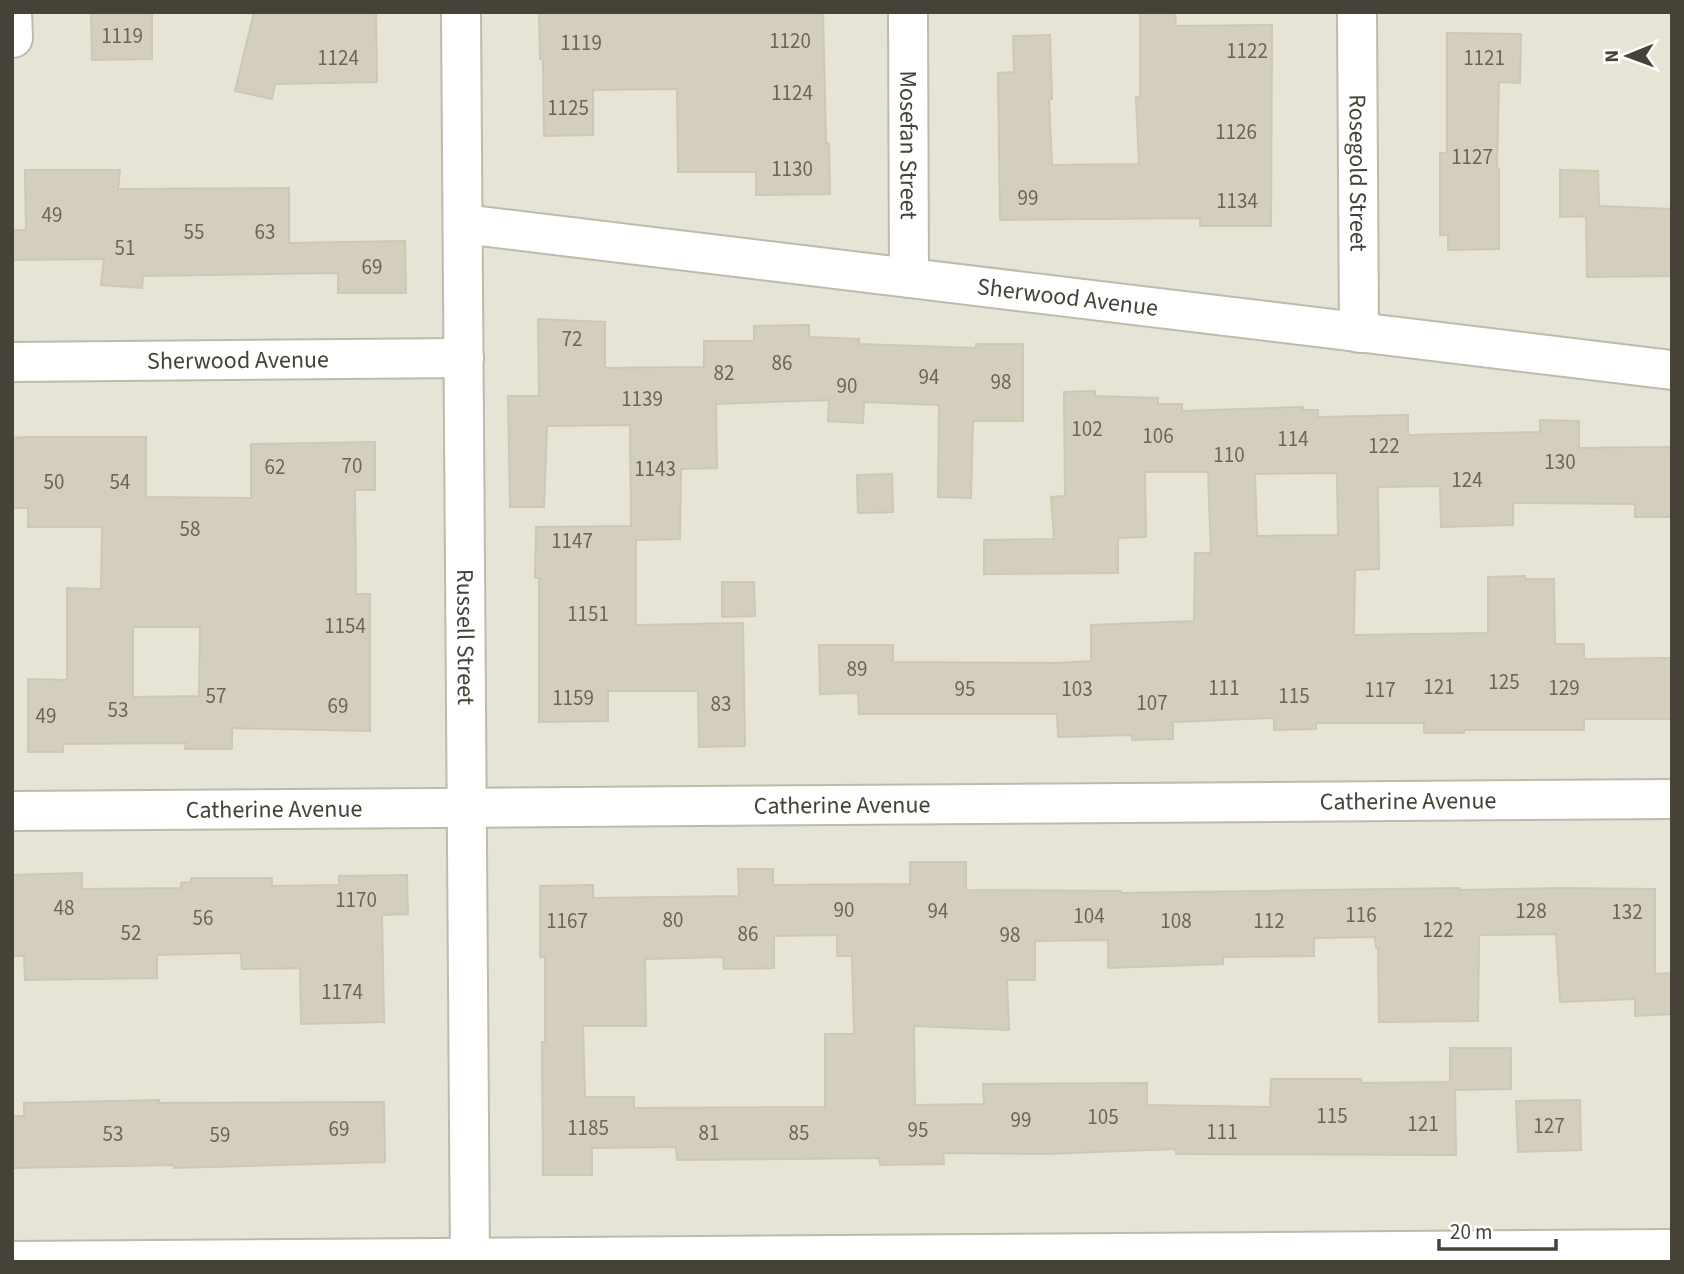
<svg xmlns="http://www.w3.org/2000/svg" width="1684" height="1274" font-family="'Source Sans 3',sans-serif">
	<style>
		.residential { fill: #e6e4d7 }
		.building { fill: #d4cebf; stroke: #cec7b2; stroke-width: 2; fill-rule: evenodd }
		.lines { fill: none; stroke-linecap: round; stroke-linejoin: round }
		.minor-casing { stroke: #bebaac; stroke-width: 42 }
		.minor { stroke: #fff; stroke-width: 38 }
		.labels { text-anchor: middle; stroke-width: 5; stroke-linejoin: round; paint-order: stroke }
		.number-label { font-size: 21px; fill: #6a6559 }
		.street-label { font-size: 24px; fill: #464237; stroke: #fff }
	</style>
	<rect width="100%" height="100%" fill="#f3f1e8"/>
	<path class="residential" d="M 12,12 L 1672,12 L 1672,1262 L 12,1262 Z"/>
	<path class="building" d="M 91,12 L 152,12 L 152,59 L 92,60 Z
		M 254,12 L 376,12 L 377,82 L 275,84 L 272,99 L 235,91 Z
		M 539,12 L 823,12 L 826,143 L 829,143 L 830,194 L 756,195 L 756,172 L 678,172 L 677,89 L 593,90 L 593,135 L 544,136 L 543,59 L 540,59 Z
		M 1140,12 L 1175,12 L 1176,26 L 1272,25 L 1271,226 L 1200,226 L 1200,218 L 1000,220 L 998,73 L 1014,72 L 1013,36 L 1050,35 L 1052,99 L 1049,99 L 1052,165 L 1139,164 L 1136,97 L 1140,97 Z
		M 1447,33 L 1521,34 L 1520,83 L 1499,82 L 1497,169 L 1499,169 L 1499,249 L 1448,250 L 1448,235 L 1440,235 L 1440,153 L 1447,153 Z
		M 25,170 L 120,170 L 118,189 L 289,188 L 289,243 L 405,241 L 406,293 L 338,293 L 338,273 L 143,276 L 142,288 L 101,285 L 104,259 L 12,260 L 12,230 L 26,230 Z
		M 1560,170 L 1598,171 L 1599,206 L 1672,209 L 1672,276 L 1587,277 L 1586,216 L 1560,217 Z
		M 538,319 L 605,322 L 605,368 L 704,367 L 704,341 L 754,341 L 754,326 L 809,325 L 809,337 L 859,339 L 859,344 L 976,348 L 976,344 L 1023,344 L 1023,421 L 973,421 L 971,498 L 938,497 L 939,405 L 864,402 L 863,423 L 828,421 L 829,400 L 716,404 L 717,468 L 681,469 L 680,539 L 636,540 L 636,625 L 743,623 L 745,746 L 699,747 L 698,691 L 608,691 L 608,721 L 539,722 L 539,578 L 535,578 L 536,527 L 631,526 L 630,425 L 547,426 L 544,507 L 510,507 L 508,396 L 539,396 Z
		M 1095,391 L 1095,396 L 1158,398 L 1158,404 L 1182,404 L 1182,411 L 1303,407 L 1303,410 L 1318,410 L 1318,417 L 1408,415 L 1408,435 L 1540,432 L 1540,420 L 1579,421 L 1579,448 L 1672,447 L 1672,517 L 1635,517 L 1635,504 L 1513,503 L 1513,525 L 1441,527 L 1440,486 L 1378,487 L 1379,569 L 1355,570 L 1354,635 L 1488,633 L 1488,577 L 1525,576 L 1525,579 L 1554,579 L 1555,644 L 1584,644 L 1584,659 L 1672,658 L 1672,719 L 1584,719 L 1584,730 L 1464,730 L 1464,733 L 1424,733 L 1424,723 L 1316,723 L 1316,729 L 1274,730 L 1274,718 L 1173,722 L 1173,739 L 1132,740 L 1132,735 L 1058,737 L 1057,714 L 859,714 L 858,693 L 820,694 L 819,645 L 893,645 L 893,662 L 1056,663 L 1091,661 L 1091,625 L 1194,621 L 1195,553 L 1211,553 L 1208,472 L 1145,472 L 1146,537 L 1118,538 L 1118,573 L 984,574 L 984,540 L 1054,539 L 1051,497 L 1065,496 L 1064,392 ZM 1337,473 L 1338,535 L 1257,536 L 1255,474 Z
		M 28,437 L 146,437 L 146,497 L 251,498 L 251,444 L 375,442 L 375,490 L 355,490 L 356,594 L 370,594 L 370,731 L 232,728 L 232,749 L 185,749 L 186,743 L 63,744 L 63,752 L 28,752 L 28,679 L 67,680 L 67,588 L 101,589 L 102,527 L 28,527 L 28,508 L 12,508 L 12,438 ZM 133,627 L 200,627 L 199,696 L 133,697 Z
		M 892,474 L 893,512 L 858,513 L 857,475 Z
		M 722,582 L 754,582 L 755,616 L 722,617 Z
		M 910,862 L 966,862 L 966,890 L 1121,891 L 1121,893 L 1460,888 L 1460,890 L 1560,888 L 1655,889 L 1655,974 L 1672,973 L 1672,1014 L 1635,1016 L 1635,999 L 1560,1002 L 1556,934 L 1479,935 L 1478,1021 L 1379,1022 L 1378,948 L 1376,948 L 1375,937 L 1314,938 L 1314,956 L 1223,957 L 1223,964 L 1108,968 L 1108,940 L 1035,941 L 1035,980 L 1007,980 L 1009,1030 L 914,1026 L 915,1105 L 984,1104 L 983,1084 L 1147,1083 L 1147,1105 L 1270,1107 L 1271,1079 L 1361,1079 L 1362,1083 L 1450,1082 L 1450,1048 L 1511,1048 L 1511,1089 L 1455,1090 L 1456,1155 L 1176,1154 L 1176,1149 L 1044,1154 L 943,1153 L 944,1164 L 880,1165 L 879,1158 L 677,1160 L 676,1147 L 592,1148 L 592,1175 L 543,1175 L 542,1042 L 545,1042 L 545,957 L 540,957 L 540,886 L 593,885 L 593,898 L 739,896 L 738,869 L 773,869 L 773,885 L 910,884 ZM 837,935 L 837,956 L 852,956 L 854,1034 L 825,1034 L 825,1107 L 634,1108 L 634,1097 L 585,1097 L 583,1026 L 646,1026 L 645,959 L 723,957 L 724,969 L 774,968 L 774,936 Z
		M 82,873 L 82,889 L 181,888 L 181,883 L 191,882 L 191,878 L 272,878 L 272,886 L 339,885 L 339,876 L 407,875 L 408,914 L 382,915 L 384,1022 L 301,1024 L 300,968 L 242,969 L 241,953 L 157,955 L 157,978 L 25,980 L 24,956 L 12,956 L 12,875 Z
		M 159,1100 L 159,1103 L 384,1102 L 385,1162 L 174,1168 L 174,1165 L 12,1168 L 12,1116 L 24,1116 L 24,1103 Z
		M 1580,1100 L 1581,1150 L 1518,1152 L 1516,1101 Z"/>
	<g class="lines">
		<g class="minor-casing">
			<g id="minor">
				<path d="M 12,12 L 13,38"/>
				<path id="s1" d="M 461,12 L 470,1262"/>
				<path id="s2" d="M 908,12 L 909,278"/>
				<path id="s3" d="M 1357,12 L 1359,333"/>
				<path id="s4" d="M 463,224 L 1672,370"/>
				<path id="s5" d="M 12,362 L 464,358"/>
				<path id="s6" d="M 12,811 L 1672,799"/>
				<path d="M 12,1261 L 1672,1249"/>
			</g>
		</g>
		<use href="#minor" class="minor"/>
	</g>
	<g class="labels">
		<g class="number-label">
			<text x="122" y="43">1119</text>
			<text x="790" y="48">1120</text>
			<text x="581" y="50">1119</text>
			<text x="1247" y="58">1122</text>
			<text x="338" y="65">1124</text>
			<text x="1484" y="65">1121</text>
			<text x="792" y="100">1124</text>
			<text x="568" y="115">1125</text>
			<text x="1236" y="139">1126</text>
			<text x="1472" y="164">1127</text>
			<text x="792" y="176">1130</text>
			<text x="1028" y="205">99</text>
			<text x="1237" y="208">1134</text>
			<text x="52" y="222">49</text>
			<text x="194" y="239">55</text>
			<text x="265" y="239">63</text>
			<text x="125" y="255">51</text>
			<text x="372" y="274">69</text>
			<text x="572" y="346">72</text>
			<text x="782" y="370">86</text>
			<text x="724" y="380">82</text>
			<text x="929" y="384">94</text>
			<text x="1001" y="389">98</text>
			<text x="847" y="393">90</text>
			<text x="642" y="406">1139</text>
			<text x="1087" y="436">102</text>
			<text x="1158" y="443">106</text>
			<text x="1293" y="446">114</text>
			<text x="1384" y="453">122</text>
			<text x="1229" y="462">110</text>
			<text x="1560" y="469">130</text>
			<text x="352" y="473">70</text>
			<text x="275" y="474">62</text>
			<text x="655" y="476">1143</text>
			<text x="1467" y="487">124</text>
			<text x="54" y="489">50</text>
			<text x="120" y="489">54</text>
			<text x="190" y="536">58</text>
			<text x="572" y="548">1147</text>
			<text x="588" y="621">1151</text>
			<text x="345" y="633">1154</text>
			<text x="857" y="676">89</text>
			<text x="1504" y="689">125</text>
			<text x="1439" y="694">121</text>
			<text x="1224" y="695">111</text>
			<text x="1564" y="695">129</text>
			<text x="965" y="696">95</text>
			<text x="1077" y="696">103</text>
			<text x="1380" y="697">117</text>
			<text x="216" y="703">57</text>
			<text x="1294" y="703">115</text>
			<text x="573" y="705">1159</text>
			<text x="1152" y="710">107</text>
			<text x="721" y="711">83</text>
			<text x="338" y="713">69</text>
			<text x="118" y="717">53</text>
			<text x="46" y="723">49</text>
			<text x="356" y="907">1170</text>
			<text x="64" y="915">48</text>
			<text x="844" y="917">90</text>
			<text x="938" y="918">94</text>
			<text x="1531" y="918">128</text>
			<text x="1627" y="919">132</text>
			<text x="1361" y="922">116</text>
			<text x="1089" y="923">104</text>
			<text x="203" y="925">56</text>
			<text x="673" y="927">80</text>
			<text x="567" y="928">1167</text>
			<text x="1176" y="928">108</text>
			<text x="1269" y="928">112</text>
			<text x="1438" y="937">122</text>
			<text x="131" y="940">52</text>
			<text x="748" y="941">86</text>
			<text x="1010" y="942">98</text>
			<text x="342" y="999">1174</text>
			<text x="1332" y="1123">115</text>
			<text x="1103" y="1124">105</text>
			<text x="1021" y="1127">99</text>
			<text x="1423" y="1131">121</text>
			<text x="1549" y="1133">127</text>
			<text x="588" y="1135">1185</text>
			<text x="339" y="1136">69</text>
			<text x="918" y="1137">95</text>
			<text x="1222" y="1139">111</text>
			<text x="709" y="1140">81</text>
			<text x="799" y="1140">85</text>
			<text x="113" y="1141">53</text>
			<text x="220" y="1142">59</text>
		</g>
		<g class="street-label">
			<text dy="8" stroke="none"><textPath href="#s2" startOffset="133">Mosefan Street</textPath></text>
			<text dy="8" stroke="none"><textPath href="#s3" startOffset="161">Rosegold Street</textPath></text>
			<text dy="8" stroke="none"><textPath href="#s4" startOffset="609">Sherwood Avenue</textPath></text>
			<text dy="8" stroke="none"><textPath href="#s5" startOffset="226">Sherwood Avenue</textPath></text>
			<text dy="8" stroke="none"><textPath href="#s1" startOffset="625">Russell Street</textPath></text>
			<text dy="8" stroke="none"><textPath href="#s6" startOffset="1396">Catherine Avenue</textPath></text>
			<text dy="8" stroke="none"><textPath href="#s6" startOffset="830">Catherine Avenue</textPath></text>
			<text dy="8" stroke="none"><textPath href="#s6" startOffset="262">Catherine Avenue</textPath></text>
		</g>
	</g>
	<rect width="1684" height="1274" fill="none" stroke="#464237" stroke-width="28"/>
	<g transform="translate(1628 56) rotate(269)" stroke="#ffffff" stroke-width="5" paint-order="stroke">
	<path d="M0-5L12 26L0 18L-12 26Z" fill="#464237"/>
	<text y="-10" font-size="19" font-weight="bold" text-anchor="middle" fill="#464237">N</text>
	</g>
	<path d="M1439 1239v10h117v-10" fill="none" stroke="#464237" stroke-width="3.5"/>
	<text x="1450" y="1239" font-size="21" fill="#464237" stroke="#ffffff" stroke-width="5" paint-order="stroke">20 m</text>
</svg>
